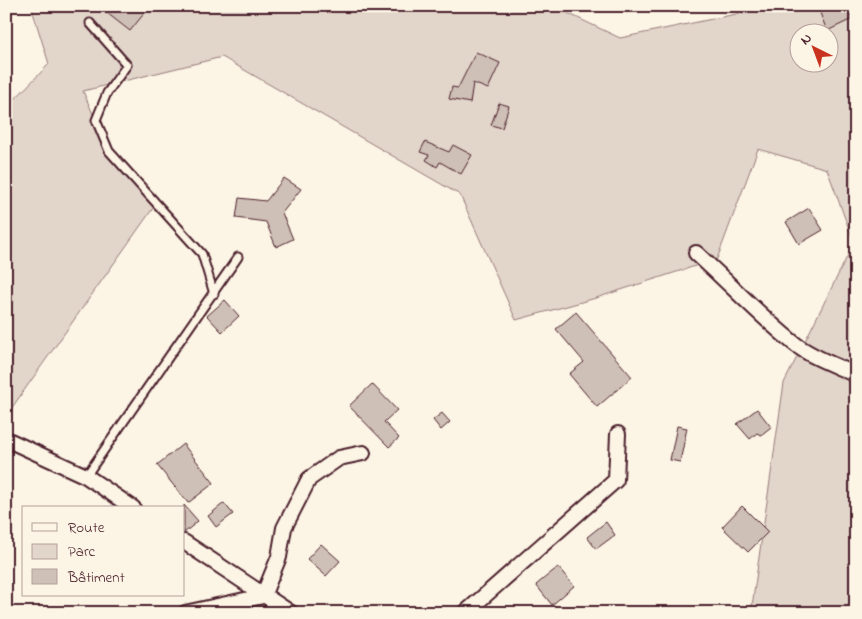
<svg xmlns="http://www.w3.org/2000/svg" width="862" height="619" font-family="'Indie Flower',sans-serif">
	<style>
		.green { fill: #e2d5ca; stroke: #967a7a; fill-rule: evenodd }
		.building { fill: #cfc0b7; stroke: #4a1f2b }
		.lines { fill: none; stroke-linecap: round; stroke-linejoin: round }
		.lane-casing { stroke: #4a1f2b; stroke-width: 11 }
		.street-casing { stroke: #4a1f2b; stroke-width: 18 }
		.lane { stroke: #fcf5e5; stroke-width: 7 }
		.street { stroke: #fcf5e5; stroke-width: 14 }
	</style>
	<rect width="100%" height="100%" fill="#fcf5e5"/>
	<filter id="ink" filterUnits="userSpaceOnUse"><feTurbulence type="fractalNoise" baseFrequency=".02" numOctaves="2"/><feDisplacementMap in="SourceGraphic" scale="10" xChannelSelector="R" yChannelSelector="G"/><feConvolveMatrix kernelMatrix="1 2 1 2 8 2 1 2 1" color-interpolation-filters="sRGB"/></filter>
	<g filter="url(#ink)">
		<path class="green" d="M 31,6 L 564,6 L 563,11 L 620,38 L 775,6 L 856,14 L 856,613 L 751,613 L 784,383 L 854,243 L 827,169 L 758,149 L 717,259 L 596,298 L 516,320 L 460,195 L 222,57 L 83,91 L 113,160 L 156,204 L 6,416 L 6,108 L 49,64 ZM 800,32 L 830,32 L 830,62 L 800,62 Z"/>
		<path class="building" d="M 98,6 L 150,6 L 130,31 Z
			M 836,6 L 846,6 L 852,19 L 827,31 L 820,13 Z
			M 476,52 L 500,63 L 488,89 L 473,83 L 470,103 L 449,99 L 452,87 L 458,88 Z
			M 499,103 L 509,106 L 502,128 L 491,125 Z
			M 425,142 L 449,152 L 453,145 L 472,155 L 461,174 L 440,162 L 437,167 L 426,160 L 429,155 L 420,152 Z
			M 284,178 L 301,189 L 282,213 L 293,239 L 276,247 L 266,222 L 236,218 L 239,198 L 266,201 Z
			M 809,208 L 823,230 L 799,244 L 786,222 Z
			M 225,300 L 239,316 L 222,332 L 207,316 Z
			M 576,312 L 632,377 L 597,407 L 569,374 L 584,362 L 556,329 Z
			M 372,384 L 397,410 L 384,422 L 399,438 L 389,447 L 349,406 Z
			M 757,409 L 771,427 L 761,435 L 757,433 L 750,439 L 737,424 Z
			M 442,413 L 450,422 L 441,430 L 433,420 Z
			M 677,426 L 687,428 L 680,462 L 670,460 Z
			M 183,444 L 214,483 L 188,503 L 157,465 Z
			M 224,503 L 233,514 L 216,527 L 208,516 Z
			M 184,505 L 198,521 L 184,533 Z
			M 742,506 L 768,532 L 748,552 L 722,527 Z
			M 606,522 L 615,535 L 596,549 L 587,537 Z
			M 321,544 L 340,561 L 326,576 L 307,559 Z
			M 558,567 L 574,586 L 552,605 L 536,585 Z"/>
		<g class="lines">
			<g class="lane-casing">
				<path id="lane" d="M 90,23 L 127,65 L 107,93 L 96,120 L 109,151 L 202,254 L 214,294
					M 86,476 L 238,257"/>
			</g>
			<g class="street-casing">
				<path id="street" d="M 696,253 C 729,283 760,316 795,344 C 813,358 835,365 856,375
					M 6,439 L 86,476 L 133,508
					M 184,542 L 291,613
					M 185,613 L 263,596 L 279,557 L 284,528 L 309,479 L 339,458 L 363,453
					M 465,613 L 616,480 L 618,434"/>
			</g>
			<use href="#lane" class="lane"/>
			<use href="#street" class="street"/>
		</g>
	</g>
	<rect width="862" height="619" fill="none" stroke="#fcf5e5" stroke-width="25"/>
	<rect x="12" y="12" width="837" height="594" fill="none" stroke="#4a1f2b" stroke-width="2" filter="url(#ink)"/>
	<rect x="22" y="506" width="162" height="90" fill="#fcf5e5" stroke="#b59f9b"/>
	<rect x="32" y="523" width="25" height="8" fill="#fcf5e5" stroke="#b59f9b"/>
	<text x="68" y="532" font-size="15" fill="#4a1f2b">Route</text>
	<rect x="32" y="544" width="25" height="15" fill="#e2d5ca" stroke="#b59f9b"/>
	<text x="68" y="556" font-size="15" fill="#4a1f2b">Parc</text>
	<rect x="32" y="569" width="25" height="15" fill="#cfc0b7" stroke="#b59f9b"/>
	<text x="68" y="582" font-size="15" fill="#4a1f2b">Bâtiment</text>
	<g transform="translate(814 48) rotate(318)"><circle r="24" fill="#fcf5e5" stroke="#b59f9b"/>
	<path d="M0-4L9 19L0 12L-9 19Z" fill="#c8321e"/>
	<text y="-8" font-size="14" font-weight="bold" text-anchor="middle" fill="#4a1f2b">N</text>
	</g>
</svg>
